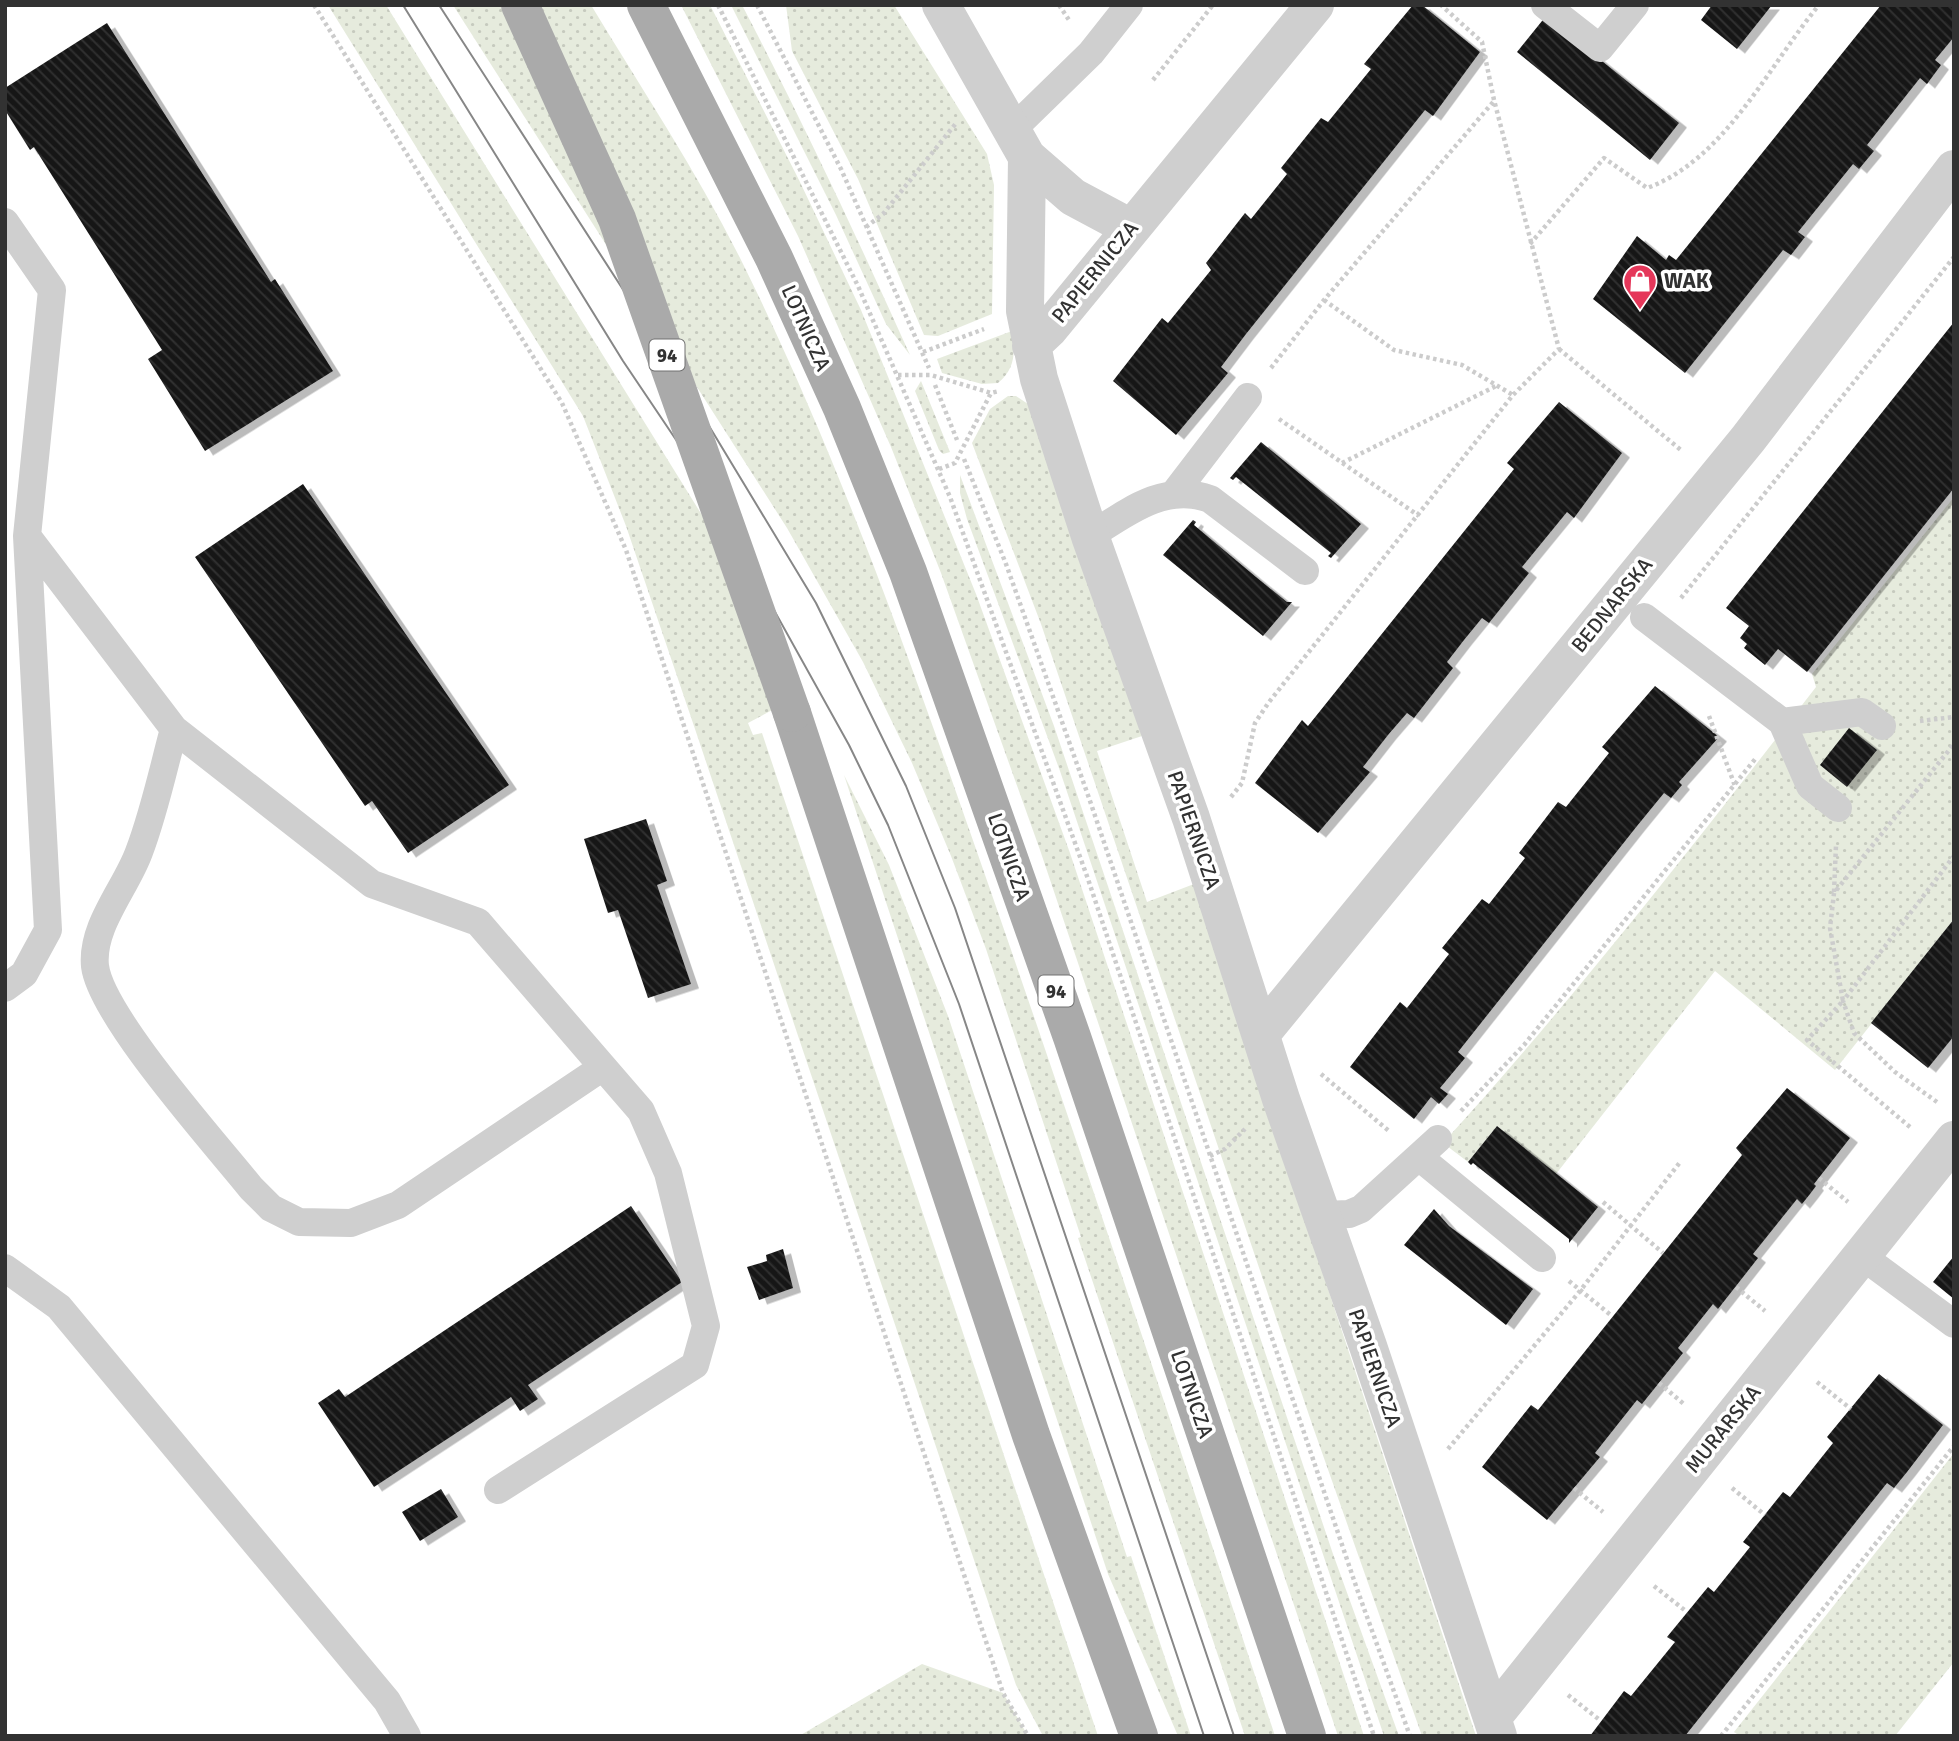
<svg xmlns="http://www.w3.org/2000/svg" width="1959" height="1741" font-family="Signika,sans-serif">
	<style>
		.grass { fill: url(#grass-dots) }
		.building { fill: url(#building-back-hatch); filter: url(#shadow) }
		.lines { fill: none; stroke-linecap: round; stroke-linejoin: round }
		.path { stroke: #ccc; stroke-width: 4.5; stroke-dasharray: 3.5 3.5; stroke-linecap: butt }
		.lane { stroke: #cfcfcf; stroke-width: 28 }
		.street { stroke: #cfcfcf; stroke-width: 38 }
		.primary { stroke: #aaa; stroke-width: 38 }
		.tram { stroke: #878787; stroke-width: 2 }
		.primary-bridge { stroke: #aaa; stroke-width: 38 }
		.labels { text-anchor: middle; stroke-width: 7; stroke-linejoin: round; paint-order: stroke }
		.shield { fill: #fff; stroke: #707070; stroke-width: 2 }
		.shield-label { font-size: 19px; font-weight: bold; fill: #323232 }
		.street-label { font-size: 21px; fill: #323232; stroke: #fff }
		.poi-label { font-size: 21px; font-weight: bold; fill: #323232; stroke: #fff; text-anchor: start }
	</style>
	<defs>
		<pattern id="grass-dots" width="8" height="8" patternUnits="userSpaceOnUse" patternTransform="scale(1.75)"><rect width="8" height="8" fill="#e6ebdd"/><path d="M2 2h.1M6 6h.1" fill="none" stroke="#c6cabe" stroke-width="1.8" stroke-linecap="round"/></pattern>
		<pattern id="building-back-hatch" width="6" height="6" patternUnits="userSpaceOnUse" patternTransform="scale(1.75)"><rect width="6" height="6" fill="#191919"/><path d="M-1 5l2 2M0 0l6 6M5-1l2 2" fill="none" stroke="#323232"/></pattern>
		<filter id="shadow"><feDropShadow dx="8" dy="4.5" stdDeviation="0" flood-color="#0004"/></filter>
	</defs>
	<rect width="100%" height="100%" fill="#fff"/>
	<path class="grass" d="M 328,5 L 386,5 L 705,520 L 800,695 L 748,723 L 753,735 L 762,733 L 1098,1736 L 1043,1736 L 1016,1685 L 695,729 L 626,526 L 583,416 Z
		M 453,5 L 591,5 C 643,91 699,175 743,264 C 847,474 923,697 1000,918 C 1094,1190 1185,1463 1275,1736 L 1245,1736 L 1078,1238 L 1081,1237 L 986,949 L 951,856 L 912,763 L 863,662 L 787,528 Z
		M 681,5 L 710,5 L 799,180 L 861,310 L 976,594 L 1070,853 L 1364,1736 L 1338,1736 L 1040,850 L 941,573 L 891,447 L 798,236 Z
		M 731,5 L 742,5 C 802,120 857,237 910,355 L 886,324 L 836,215 Z
		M 786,5 L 894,5 L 987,154 L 994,185 L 992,314 L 938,336 L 924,335 L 858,179 L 792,51 Z
		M 1012,331 C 1015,352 1016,368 998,383 L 982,384 L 942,373 L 937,359 Z
		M 921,381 L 950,452 L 943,454 L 939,450 L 915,391 Z
		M 1008,396 L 1016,396 L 1031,406 L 1142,736 L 1097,751 L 1147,902 L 1194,884 L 1476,1736 L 1422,1736 L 1313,1427 L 1041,624 L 972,443 L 990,409 Z
		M 960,475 L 1054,726 L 1333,1554 L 1399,1736 L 1384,1736 L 1060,771 L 967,519 L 960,493 Z
		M 1954,497 L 1954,919 L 1835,1070 L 1715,971 L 1556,1174 L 1497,1126 L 1468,1162 L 1443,1143 C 1575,998 1696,842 1816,687 L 1812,674 Z
		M 844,775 L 889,865 L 948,1016 L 1127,1557 L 1131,1556 L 1191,1736 L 1178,1736 L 1108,1574 Z
		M 1954,1453 L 1954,1662 L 1895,1736 L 1740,1736 L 1734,1732 Z
		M 922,1664 L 1003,1693 L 1028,1736 L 799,1736 Z"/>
	<path class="building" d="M 1413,5 L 1422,5 L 1480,52 L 1433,116 L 1425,110 L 1246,334 L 1221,367 L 1228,373 L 1176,435 L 1113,381 L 1162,318 L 1168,323 L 1211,270 L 1206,263 L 1245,213 L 1251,219 L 1287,174 L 1281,168 L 1321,118 L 1328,122 L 1371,69 L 1364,64 Z
		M 1712,5 L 1772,5 L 1737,49 L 1701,20 Z
		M 1881,5 L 1954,5 L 1954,37 L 1935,60 L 1941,65 L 1927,84 L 1920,78 L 1867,145 L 1874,151 L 1859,169 L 1853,164 L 1798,232 L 1805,237 L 1791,255 L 1783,250 L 1685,373 L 1593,299 L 1637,236 L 1666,260 L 1669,255 L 1676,260 Z
		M 1546,16 L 1679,123 L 1650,160 L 1517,52 Z
		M 107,23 L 271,282 L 275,279 L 333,371 L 205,451 L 148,359 L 162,350 L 34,147 L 30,150 L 5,110 L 5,88 Z
		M 1954,322 L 1954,488 L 1807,672 L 1778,649 L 1765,665 L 1744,648 L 1747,644 L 1740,638 L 1749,626 L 1726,608 Z
		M 1559,402 L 1622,453 L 1574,518 L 1567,512 L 1522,567 L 1529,573 L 1489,623 L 1482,618 L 1464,640 L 1447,662 L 1453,668 L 1414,718 L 1407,713 L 1388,735 L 1363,767 L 1370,772 L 1318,833 L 1255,783 L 1302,720 L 1308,726 L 1514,469 L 1507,463 Z
		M 1261,442 L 1361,524 L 1331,558 L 1328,556 L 1331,553 L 1236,477 L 1233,480 L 1230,478 Z
		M 303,484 L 509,785 L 408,853 L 372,801 L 365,806 L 195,557 Z
		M 1193,520 L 1196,522 L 1194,525 L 1256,577 L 1287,602 L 1292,602 L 1263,636 L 1163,555 Z
		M 1655,686 L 1719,737 L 1679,782 L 1682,785 L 1671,798 L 1664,793 L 1637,826 L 1458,1052 L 1465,1058 L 1440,1088 L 1448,1094 L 1439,1104 L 1431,1097 L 1414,1119 L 1350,1067 L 1400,1002 L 1407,1008 L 1449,954 L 1442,948 L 1482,899 L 1489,904 L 1525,858 L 1519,853 L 1558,802 L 1566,807 L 1609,753 L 1602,747 Z
		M 1849,728 L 1877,750 L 1847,787 L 1820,765 Z
		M 646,819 L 667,881 L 657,885 L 691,984 L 648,998 L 618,910 L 608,913 L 584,839 Z
		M 1954,919 L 1954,1036 L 1928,1068 L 1871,1023 Z
		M 1787,1088 L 1850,1138 L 1814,1184 L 1816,1186 L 1810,1194 L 1802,1204 L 1797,1199 L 1753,1254 L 1758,1258 L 1718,1309 L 1713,1304 L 1678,1348 L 1683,1353 L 1650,1394 L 1642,1404 L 1637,1400 L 1595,1453 L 1600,1457 L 1547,1520 L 1482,1467 L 1531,1405 L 1538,1410 L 1742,1155 L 1736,1148 Z
		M 1497,1126 L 1598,1207 L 1569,1243 L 1569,1239 L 1473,1163 L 1471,1165 L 1468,1162 Z
		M 631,1206 L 682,1282 L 528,1385 L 538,1399 L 520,1411 L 511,1397 L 374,1487 L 318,1403 L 339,1389 L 345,1397 Z
		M 1434,1209 L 1449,1226 L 1533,1289 L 1506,1325 L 1404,1245 Z
		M 783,1249 L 793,1288 L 759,1300 L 747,1267 L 767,1261 L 766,1255 Z
		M 1954,1256 L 1954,1299 L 1933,1282 Z
		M 1879,1374 L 1943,1425 L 1907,1472 L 1894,1488 L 1887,1483 L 1685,1736 L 1590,1736 L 1624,1691 L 1631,1696 L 1675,1642 L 1667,1637 L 1708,1587 L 1714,1592 L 1750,1547 L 1743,1542 L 1783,1492 L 1790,1497 L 1833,1443 L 1827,1437 Z
		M 441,1489 L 458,1517 L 420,1541 L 402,1512 Z"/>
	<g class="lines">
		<path class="path" d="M 314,5 L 562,403 L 626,550 L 1003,1693 L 1028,1736
			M 718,5 L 858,286 L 950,497 L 1088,879 L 1374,1736
			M 757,5 L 841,169 L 929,368
			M 1059,5 L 1069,20
			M 1153,80 L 1213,5
			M 866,227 L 883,214 L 957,122
			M 1530,244 L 1604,158 L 1647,188 C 1725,160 1769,65 1819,5
			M 1324,300 L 1394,350 L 1462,365 L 1513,395
			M 1559,349 L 1682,451
			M 923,352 L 984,329
			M 1271,368 L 1324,300 L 1494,101
			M 898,375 L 931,375 L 991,393 L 999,391
			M 935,385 L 957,440
			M 1279,419 L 1419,516
			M 964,459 L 1006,564 L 1089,798 L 1357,1589 L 1410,1736
			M 1342,463 L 1498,385
			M 939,469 L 955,463 L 991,393
			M 1681,598 L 1954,257
			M 1709,716 L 1735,786
			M 1920,721 L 1954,717
			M 1231,797 L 1242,783 L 1255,723 L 1269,702 L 1513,395 L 1559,349 L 1494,100 L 1482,42 L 1441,5
			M 1834,892 L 1836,845
			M 1321,1074 L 1389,1131
			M 1937,1102 L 1895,1072 L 1854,1033 L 1843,1001 L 1954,856
			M 1461,1111 L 1524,1045 L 1756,758
			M 1910,1127 L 1807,1040 L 1843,1001 L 1830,928 L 1834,893 L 1954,744
			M 1210,1156 L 1225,1149 L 1245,1129
			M 1819,1178 L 1848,1202
			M 1603,1202 L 1663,1253
			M 1569,1281 L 1612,1316
			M 1736,1287 L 1765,1311
			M 1817,1382 L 1851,1409
			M 1659,1383 L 1685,1405
			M 1448,1449 L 1580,1291 L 1681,1161
			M 1574,1488 L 1603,1512
			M 1732,1488 L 1765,1515
			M 1654,1586 L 1687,1612
			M 1568,1695 L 1601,1721
			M 1721,1736 L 1954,1446"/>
		<path class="lane" d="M 1545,5 L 1600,48 L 1635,5
			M 1012,130 L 1091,53 L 1129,5
			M 5,222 L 52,290 L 27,536 L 48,930 L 24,974 L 5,988
			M 1173,495 L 1248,397
			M 27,536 L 174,729 L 372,884 L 478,922 L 603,1067 L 398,1205 L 351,1223 L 299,1222 L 271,1208 L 251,1188 C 215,1143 101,1016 95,966 C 91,926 126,888 139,852 C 154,813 163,770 174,729
			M 1090,536 C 1126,513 1165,482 1210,499 L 1305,571
			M 1644,617 L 1782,722 L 1810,786 L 1838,808
			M 1782,722 L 1862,712 L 1882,726
			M 1419,1157 L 1542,1258
			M 1323,1215 L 1349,1214 L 1361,1209 L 1438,1139
			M 1862,1256 L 1954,1324
			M 5,1268 L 59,1307 L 387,1701 L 407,1736
			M 498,1490 L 695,1365 L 706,1326 L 668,1173 L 641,1111 L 603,1067"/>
		<path class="street" d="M 941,5 L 1027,157 L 1073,197 L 1131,228
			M 1027,157 L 1025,311 L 1039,379 L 1090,536 L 1191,818 L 1281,1099 L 1368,1346 L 1498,1736
			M 1031,346 L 1049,329 L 1315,5
			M 1261,1034 L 1748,439 L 1954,169
			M 1492,1718 L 1954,1140"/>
		<path class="primary" d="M 646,5 L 774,258 L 842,408 L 908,572 L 1072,1037 L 1307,1736
			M 792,713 L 1031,1435 L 1139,1736"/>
		<path class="tram" d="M 403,5 L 623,361 L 695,468 L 849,745 L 888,825 L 959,1004 L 1204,1736
			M 439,5 L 677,373 L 816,603 L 906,786 L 955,908 L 1234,1736"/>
		<path class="primary-bridge" d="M 520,5 L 617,219 L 792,713"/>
	</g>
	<defs>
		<g id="shop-pin" transform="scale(1.75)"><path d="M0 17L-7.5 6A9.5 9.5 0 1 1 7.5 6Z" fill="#e5375a" stroke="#fff"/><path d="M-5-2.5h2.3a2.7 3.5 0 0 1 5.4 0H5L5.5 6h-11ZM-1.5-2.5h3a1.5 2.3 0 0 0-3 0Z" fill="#fff"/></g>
	</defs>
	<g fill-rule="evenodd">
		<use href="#shop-pin" x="1640" y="281"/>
	</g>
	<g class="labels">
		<g class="shield">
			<rect x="649.5" y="339.5" width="35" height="31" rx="5"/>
			<rect x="1038.5" y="975.5" width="35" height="31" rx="5"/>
		</g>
		<g class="shield-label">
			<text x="667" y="362">94</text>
			<text x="1056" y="998">94</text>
		</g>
		<g class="street-label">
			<text transform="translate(1095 272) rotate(-51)" y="7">PAPIERNICZA</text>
			<text transform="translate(806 328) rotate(66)" y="7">LOTNICZA</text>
			<text transform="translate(1612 605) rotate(-51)" y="7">BEDNARSKA</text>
			<text transform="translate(1194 830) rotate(71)" y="7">PAPIERNICZA</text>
			<text transform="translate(1009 857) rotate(71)" y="7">LOTNICZA</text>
			<text transform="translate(1375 1368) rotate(71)" y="7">PAPIERNICZA</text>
			<text transform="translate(1192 1394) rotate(71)" y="7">LOTNICZA</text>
			<text transform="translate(1723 1429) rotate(-51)" y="7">MURARSKA</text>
		</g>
		<g class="poi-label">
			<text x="1664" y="288">WAK</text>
		</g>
	</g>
	<rect width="1959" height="1741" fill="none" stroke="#323232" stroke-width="14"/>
</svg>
